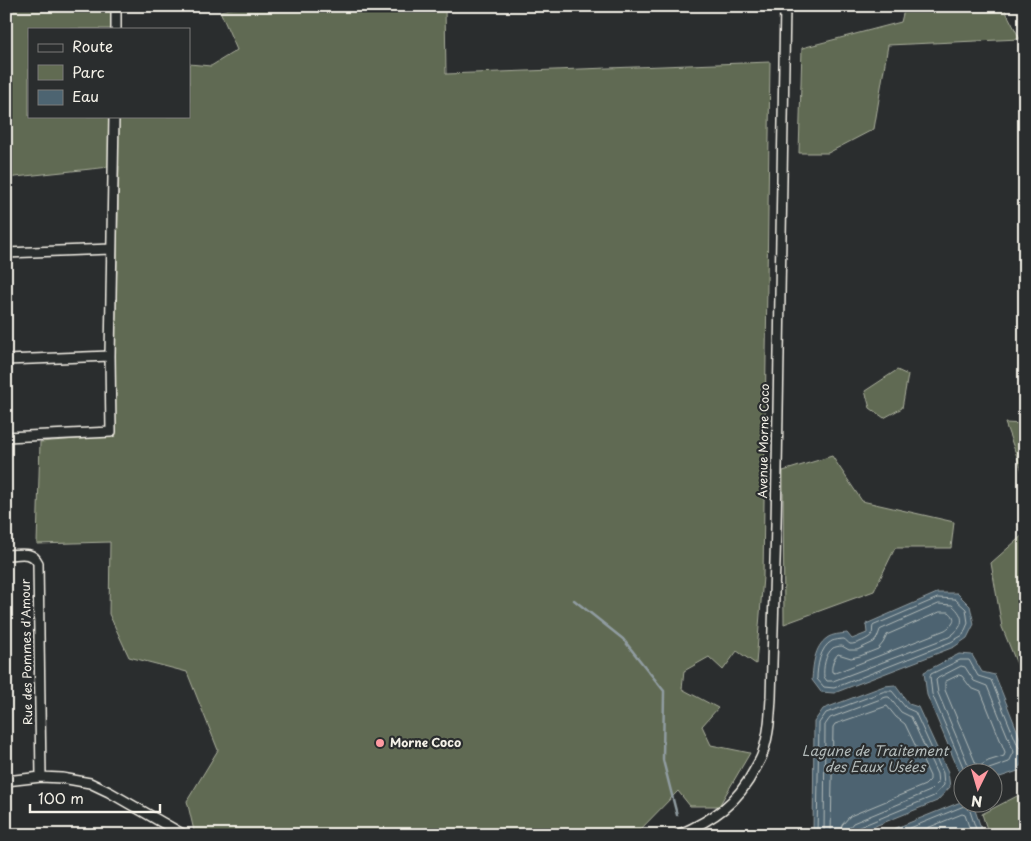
<svg xmlns="http://www.w3.org/2000/svg" width="1031" height="841" font-family="'Playpen Sans',sans-serif">
	<style>
		.green { fill: #616b52; stroke: #aaae9d }
		.water { fill: #4d6471; stroke: #909ca1 }
		.lines { fill: none; stroke-linecap: round; stroke-linejoin: round }
		.shore { stroke: #b1b9b8; stroke-width: 1 }
		.stream { stroke: #909ca1; stroke-width: 2.5 }
		.minor-casing { stroke: #f4f1e8; stroke-width: 12 }
		.minor { stroke: #2a2d2e; stroke-width: 9 }
		.poi-dot { fill: #ff9aa2; stroke: #2a2d2e; stroke-width: 2 }
		.labels { text-anchor: middle; stroke-width: 4.5; stroke-linejoin: round; paint-order: stroke }
		.street-label { font-size: 12px; fill: #f4f1e8; stroke: #2a2d2e }
		.poi-label { font-size: 12px; font-weight: bold; fill: #f4f1e8; stroke: #2a2d2e; text-anchor: start }
		.water-label { font-size: 14px; font-style: italic; fill: #b1b9b8; stroke: #2a2d2e }
	</style>
	<rect width="100%" height="100%" fill="#2a2d2e"/>
	<filter id="ink" filterUnits="userSpaceOnUse"><feTurbulence type="fractalNoise" baseFrequency=".02" numOctaves="2"/><feDisplacementMap in="SourceGraphic" scale="10" xChannelSelector="R" yChannelSelector="G"/><feConvolveMatrix kernelMatrix="1 2 1 2 8 2 1 2 1" color-interpolation-filters="sRGB"/></filter>
	<g filter="url(#ink)">
		<path class="green" d="M 6,6 L 116,6 L 117,29 L 29,29 L 29,116 L 189,116 L 189,64 L 211,66 L 237,50 L 220,11 L 246,6 L 445,6 L 446,74 L 770,62 L 763,577 L 756,664 L 737,651 L 723,670 L 709,657 L 684,671 L 682,689 L 718,708 L 702,726 L 711,745 L 750,753 L 719,806 L 690,806 L 678,791 L 635,835 L 195,835 L 187,801 L 218,750 L 187,672 L 129,657 L 109,614 L 110,542 L 37,544 L 40,442 L 113,436 L 119,166 L 6,178 Z
			M 905,6 L 1003,6 L 1020,39 L 888,45 L 874,129 L 828,153 L 799,153 L 802,48 L 901,22 Z
			M 897,370 L 908,375 L 902,408 L 884,418 L 870,408 L 865,391 Z
			M 1005,423 L 1025,424 L 1025,479 Z
			M 832,456 L 862,501 L 954,522 L 951,548 L 895,548 L 874,591 L 784,624 L 783,471 Z
			M 1025,533 L 1025,684 L 1002,627 L 991,563 Z
			M 1025,792 L 1025,835 L 989,835 L 982,814 Z"/>
		<path class="water" d="M 937,593 L 957,593 L 970,606 L 974,624 L 967,638 L 954,647 L 834,693 L 821,692 L 812,680 C 813,666 814,647 827,638 C 832,634 841,634 847,633 L 852,639 L 867,633 L 866,624 Z
			M 959,654 L 972,655 L 982,672 L 995,675 L 1025,750 L 1025,755 L 1018,771 L 994,779 L 994,774 L 964,774 L 963,778 L 961,776 L 927,695 L 924,672 Z
			M 895,685 L 909,704 L 918,707 L 948,772 L 950,787 L 937,801 L 853,835 L 813,835 L 814,722 L 823,709 L 884,686 Z
			M 963,801 L 964,804 L 967,804 L 974,807 L 983,834 L 982,835 L 879,835 Z"/>
		<g class="lines">
			<path class="shore" d="M 938,598 L 955,599 L 966,609 L 968,623 L 963,635 L 951,642 L 834,688 L 824,687 L 817,679 C 817,667 820,647 832,641 C 835,640 840,639 844,639 C 846,640 848,643 850,644 C 855,645 871,638 872,634 C 873,631 872,629 873,626 Z
				M 939,604 L 952,605 C 966,617 964,627 949,637 L 833,681 L 827,681 L 824,677 C 823,668 825,654 833,648 C 835,647 839,646 842,646 L 849,650 L 857,650 L 874,642 L 877,638 L 880,630 Z
				M 940,612 L 949,612 C 958,619 953,625 945,630 L 835,673 L 832,672 C 831,666 834,658 838,654 L 851,658 L 860,656 L 878,649 L 883,643 L 887,635 Z
				M 959,675 L 962,676 L 971,688 L 981,692 L 1005,752 L 1004,756 L 988,761 L 980,766 L 976,764 L 945,690 L 945,682 Z
				M 966,774 L 932,694 L 930,676 L 931,674 L 960,660 L 969,660 L 978,676 L 991,680 L 1018,746 L 1021,749 L 1025,750
				M 974,774 L 970,769 L 938,693 L 936,680 L 938,678 L 961,666 L 965,667 L 974,681 L 987,686 L 1014,752 L 1009,762 L 989,769 L 984,774
				M 817,835 L 819,723 L 826,713 L 885,691 L 892,691 L 906,708 L 915,712 L 943,773 L 944,785 L 934,796 L 857,828 L 854,831 L 854,835
				M 824,835 L 825,725 L 830,718 L 886,697 L 889,697 L 901,712 L 911,717 L 937,774 L 938,783 L 930,791 L 853,823 L 849,828 L 847,835
				M 831,835 L 833,727 L 835,724 L 887,706 L 896,717 L 905,724 L 930,776 L 930,780 L 925,785 L 850,816 L 842,825 L 840,835
				M 893,835 L 964,806 L 970,811 L 978,835
				M 910,835 L 962,814 L 965,815 L 972,835"/>
			<path class="stream" d="M 574,600 L 623,639 L 664,691 L 663,760 L 677,815"/>
			<g class="minor-casing">
				<path id="minor" d="M 116,29 L 116,6
					M 6,253 L 111,249
					M 6,360 L 110,356
					M 6,437 L 111,432 L 110,356 L 114,116
					M 6,555 C 19,555 32,550 38,563 L 41,777
					M 6,781 L 41,777 L 62,778 L 90,783 L 109,792 L 184,835
					M 678,835 C 714,819 737,804 755,769 C 758,763 762,758 763,752 C 769,734 770,716 771,698 L 776,526 L 785,6"/>
			</g>
			<use href="#minor" class="minor"/>
		</g>
	</g>
	<circle class="poi-dot" cx="380" cy="743" r="5"/>
	<g class="labels">
		<g class="street-label">
			<text transform="translate(764 441) rotate(-89)" y="4">Avenue Morne Coco</text>
			<text transform="translate(27 652) rotate(-91)" y="4">Rue des Pommes d'Amour</text>
		</g>
		<g class="poi-label">
			<text x="390" y="747">Morne Coco</text>
		</g>
		<g class="water-label">
			<text x="875" y="756">Lagune de Traitement<tspan x="875" dy="16">des Eaux Usées</tspan></text>
		</g>
	</g>
	<rect width="1031" height="841" fill="none" stroke="#2a2d2e" stroke-width="25"/>
	<rect x="12" y="12" width="1006" height="816" fill="none" stroke="#f4f1e8" stroke-width="2" filter="url(#ink)"/>
	<rect x="28" y="28" width="162" height="90" fill="#2a2d2e" stroke="#7b7b78"/>
	<rect x="38" y="44" width="25" height="8" fill="#2a2d2e" stroke="#7b7b78"/>
	<text x="72" y="52" font-size="15" fill="#f4f1e8">Route</text>
	<rect x="38" y="65" width="25" height="15" fill="#616b52" stroke="#7b7b78"/>
	<text x="72" y="78" font-size="15" fill="#f4f1e8">Parc</text>
	<rect x="38" y="90" width="25" height="15" fill="#4d6471" stroke="#7b7b78"/>
	<text x="72" y="102" font-size="15" fill="#f4f1e8">Eau</text>
	<g transform="translate(978 788) rotate(185)"><circle r="24" fill="#2a2d2e" stroke="#7b7b78"/>
	<path d="M0-4L9 19L0 12L-9 19Z" fill="#ff9aa2"/>
	<text y="-8" font-size="14" font-weight="bold" text-anchor="middle" fill="#f4f1e8">N</text>
	</g>
	<path d="M30 804v8h130v-8" fill="none" stroke="#f4f1e8" stroke-width="2.5"/>
	<text x="38" y="804" font-size="15" fill="#f4f1e8" stroke="#2a2d2e" stroke-width="4" paint-order="stroke">100 m</text>
</svg>
